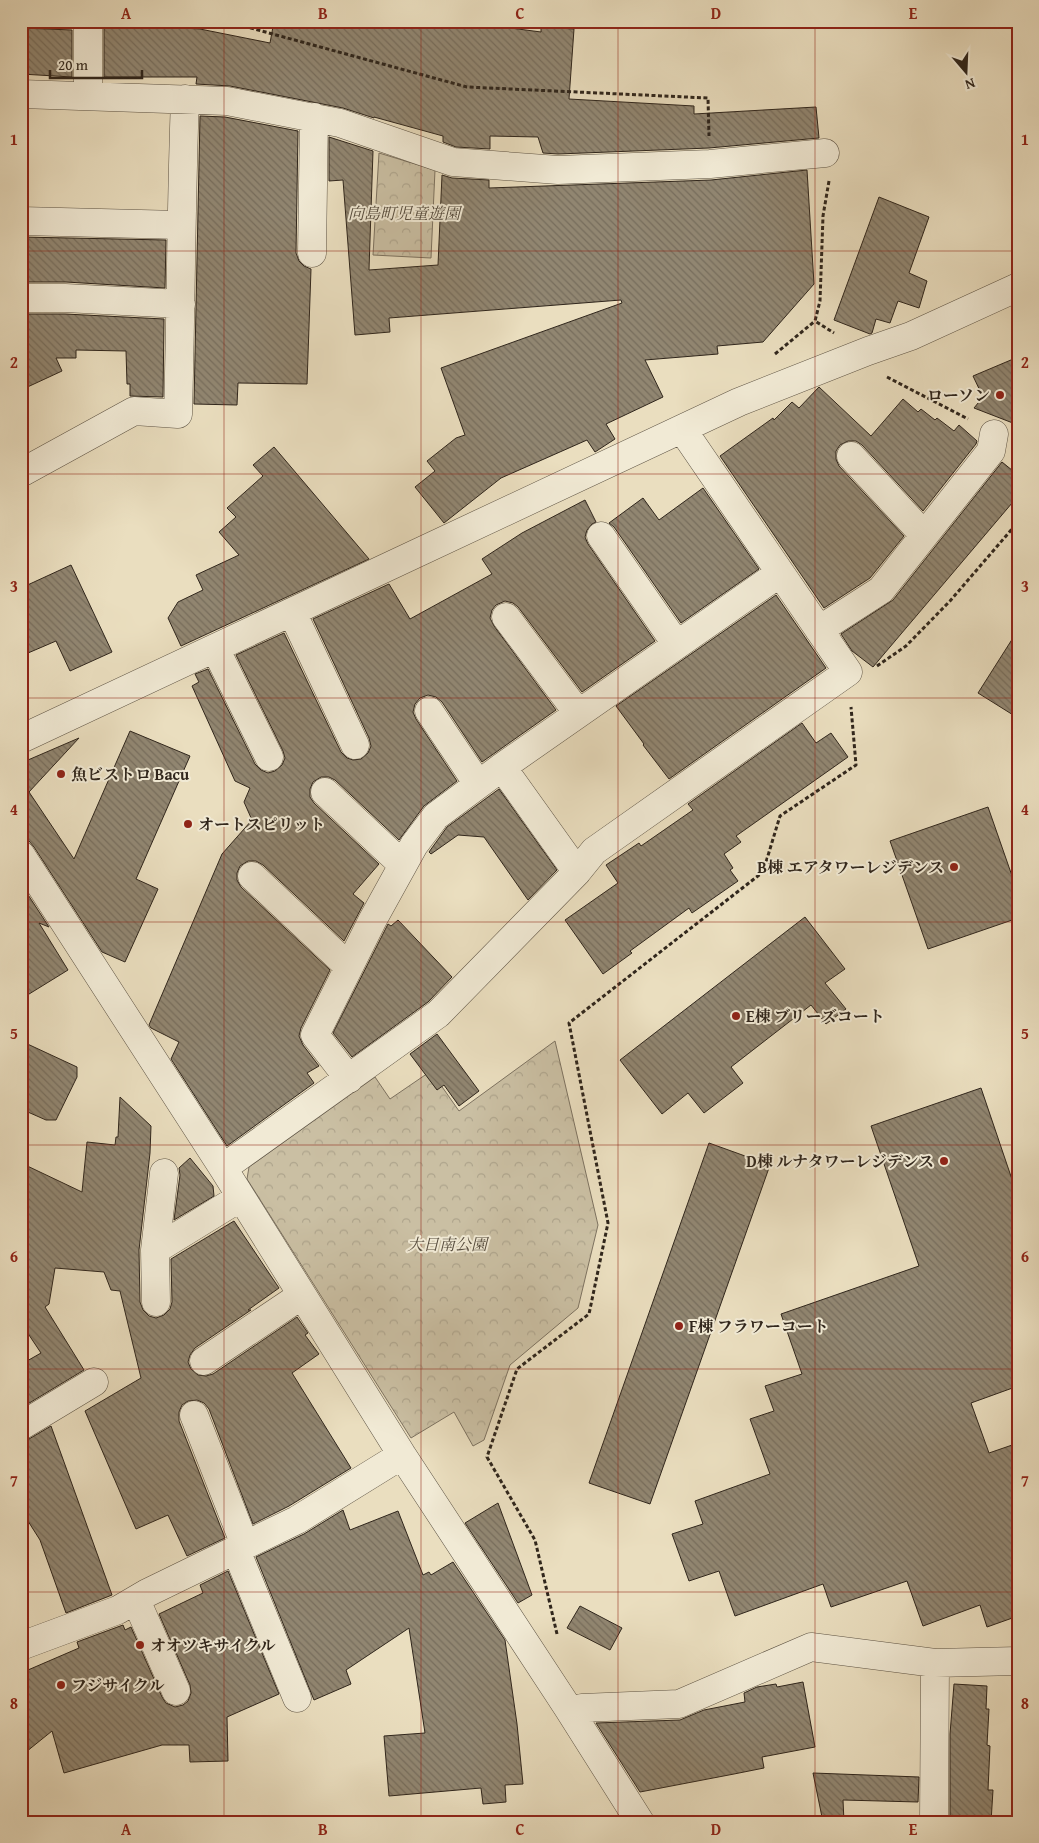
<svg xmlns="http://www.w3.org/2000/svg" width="1039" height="1843" font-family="'Gentium Book Plus','Noto Serif JP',serif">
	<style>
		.forest { fill: url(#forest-crowns); stroke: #7d7260 }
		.building { fill: url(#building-back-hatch); stroke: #30261c }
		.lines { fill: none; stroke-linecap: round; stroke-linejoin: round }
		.minor-casing { stroke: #5e5445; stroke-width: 29 }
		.path { stroke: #30261c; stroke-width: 3; stroke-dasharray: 4 2.5; stroke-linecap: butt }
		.minor { stroke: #f1ead5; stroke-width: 28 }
		.grid { fill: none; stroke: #8f2418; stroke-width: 1; stroke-opacity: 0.55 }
		.poi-dot { fill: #8f2418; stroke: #f1ead5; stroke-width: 2 }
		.labels { text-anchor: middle; stroke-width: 4; stroke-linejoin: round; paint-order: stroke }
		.park-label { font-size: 16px; font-style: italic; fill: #564c3e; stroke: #f1ead5 }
		.poi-label { font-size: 16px; font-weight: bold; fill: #30261c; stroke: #f1ead5; text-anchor: start }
		.neatline { fill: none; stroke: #8f2418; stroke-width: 2 }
		.grid-label { font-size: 16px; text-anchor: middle; font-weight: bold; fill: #8f2418 }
	</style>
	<defs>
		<pattern id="forest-crowns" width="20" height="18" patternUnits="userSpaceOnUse" patternTransform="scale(1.25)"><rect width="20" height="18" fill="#cabfa3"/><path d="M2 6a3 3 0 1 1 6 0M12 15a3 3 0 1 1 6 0" fill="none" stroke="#aea48c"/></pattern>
		<pattern id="building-back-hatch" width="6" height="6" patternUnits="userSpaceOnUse" patternTransform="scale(1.25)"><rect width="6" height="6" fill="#918671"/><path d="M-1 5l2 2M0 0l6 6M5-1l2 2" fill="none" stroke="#776d5c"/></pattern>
	</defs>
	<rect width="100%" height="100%" fill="#eadebf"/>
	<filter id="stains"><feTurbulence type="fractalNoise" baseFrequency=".004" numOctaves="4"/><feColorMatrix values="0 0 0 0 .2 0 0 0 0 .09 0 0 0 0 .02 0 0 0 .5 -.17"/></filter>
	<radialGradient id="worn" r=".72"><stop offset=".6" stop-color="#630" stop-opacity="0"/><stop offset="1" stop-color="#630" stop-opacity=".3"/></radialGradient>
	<path class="forest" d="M 379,153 L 435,170 L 431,258 L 373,255 Z
		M 555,1041 L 598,1225 L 578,1308 L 510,1365 L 484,1440 L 473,1446 L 454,1412 L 411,1438 L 247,1179 L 249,1167 L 375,1077 L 390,1099 L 431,1071 L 459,1111 Z"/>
	<path class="building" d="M 274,21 L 457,21 L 541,32 L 541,27 L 574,29 L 569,99 L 694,106 L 694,114 L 816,107 L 819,138 L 709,148 L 558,154 L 543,153 L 538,137 L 490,136 L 490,149 L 456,147 L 443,142 L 443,136 L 374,117 L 374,118 L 343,108 L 230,86 L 196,84 L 197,77 L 104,77 L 104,25 L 182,27 L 182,28 L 200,29 L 270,43 Z
		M 21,28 L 72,30 L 72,77 L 21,74 Z
		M 200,116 L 225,117 L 298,131 L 296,253 L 299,261 L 304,266 L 311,269 L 307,384 L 238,383 L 237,405 L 194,404 Z
		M 329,137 L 373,151 L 369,270 L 438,265 L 442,175 L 452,178 L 489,180 L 489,188 L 711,180 L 807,170 L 814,284 L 763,342 L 717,346 L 718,354 L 645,360 L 663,397 L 606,424 L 615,439 L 595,452 L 587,440 L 501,478 L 444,523 L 415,487 L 435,471 L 427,461 L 456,438 L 465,435 L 441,368 L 622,303 L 621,300 L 389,318 L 390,332 L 355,335 L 343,180 L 329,181 Z
		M 879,197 L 929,217 L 909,273 L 927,281 L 919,308 L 898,301 L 890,323 L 876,319 L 872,333 L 870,334 L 834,320 Z
		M 21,237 L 166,240 L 165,288 L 66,282 L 21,282 Z
		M 21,314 L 65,314 L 164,319 L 163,397 L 130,396 L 130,384 L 127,384 L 126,351 L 76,350 L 76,358 L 56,358 L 62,371 L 21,390 Z
		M 1018,357 L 1018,425 L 974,408 L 983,397 L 973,376 Z
		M 819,387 L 871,436 L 903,399 L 918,412 L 921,409 L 935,420 L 937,418 L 954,431 L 959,425 L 977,441 L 976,444 L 923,511 L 862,445 L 856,441 L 848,441 L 840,445 L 836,451 L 836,459 L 839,466 L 904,536 L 870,578 L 824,608 L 720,456 L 773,418 L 774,420 L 792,402 L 799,408 Z
		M 274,447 L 369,559 L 181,646 L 168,618 L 178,602 L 203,590 L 196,575 L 239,555 L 219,532 L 236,517 L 227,508 L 263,476 L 253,465 Z
		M 1002,462 L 1018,475 L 1018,496 L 873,667 L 852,651 L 841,634 L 893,600 Z
		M 703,488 L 759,569 L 681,623 L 614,527 L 609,523 L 643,498 L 659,520 Z
		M 585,500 L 596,522 L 592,524 L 587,530 L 585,537 L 588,544 L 655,641 L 582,692 L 518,607 L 513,603 L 505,601 L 496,605 L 492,610 L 490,618 L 494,626 L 556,710 L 482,762 L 442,702 L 436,697 L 428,695 L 420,698 L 415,704 L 413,712 L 416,719 L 457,781 L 424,806 L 399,840 L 335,780 L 329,777 L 321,777 L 313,782 L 310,789 L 310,797 L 314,803 L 379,864 L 353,894 L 364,903 L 344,941 L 263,865 L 256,861 L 248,861 L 240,866 L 237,873 L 237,880 L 241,887 L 330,970 L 301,1028 L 299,1036 L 303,1045 L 319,1066 L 307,1073 L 314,1083 L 227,1146 L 171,1059 L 179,1042 L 151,1028 L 149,1025 L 222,854 L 252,820 L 244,802 L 250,788 L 235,781 L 192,686 L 199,682 L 195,674 L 208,669 L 255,764 L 261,770 L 268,773 L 275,771 L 282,765 L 285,758 L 283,751 L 236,655 L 284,633 L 341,752 L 347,758 L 353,760 L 361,759 L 368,753 L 371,746 L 369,738 L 313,619 L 389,584 L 410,619 L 492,574 L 482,559 L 522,533 Z
		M 71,565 L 112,652 L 70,671 L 56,641 L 21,656 L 21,588 Z
		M 776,595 L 826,668 L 669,779 L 643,745 L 644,744 L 616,706 Z
		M 1018,630 L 1018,718 L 978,693 Z
		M 802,723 L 816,743 L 831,733 L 848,757 L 736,836 L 741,842 L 724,854 L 733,868 L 730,870 L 738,881 L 692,913 L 689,908 L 630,951 L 632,953 L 603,974 L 565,920 L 618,883 L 606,865 L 639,843 L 641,846 L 693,810 L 688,804 Z
		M 130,731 L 190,756 L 136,879 L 158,889 L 125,962 L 102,952 L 34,847 L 29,841 L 21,840 L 21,763 L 79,738 L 29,792 L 74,859 Z
		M 499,789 L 557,870 L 528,900 L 484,837 L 458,835 L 431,854 L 429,852 L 447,827 Z
		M 988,807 L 1018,893 L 1018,918 L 928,949 L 890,841 Z
		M 21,884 L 49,927 L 39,923 L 68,970 L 21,999 Z
		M 805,917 L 845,969 L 825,983 L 846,1009 L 826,1024 L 811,1005 L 731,1067 L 743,1083 L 704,1113 L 688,1093 L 662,1114 L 620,1060 Z
		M 398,920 L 452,977 L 428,1002 L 352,1057 L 333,1033 L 388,924 L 391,926 Z
		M 437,1034 L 479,1091 L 459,1106 L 444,1085 L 437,1090 L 410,1054 Z
		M 21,1041 L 77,1067 L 77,1077 L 56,1120 L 46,1120 L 21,1109 Z
		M 981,1088 L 1018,1197 L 1018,1386 L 971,1403 L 989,1453 L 1018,1443 L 1018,1616 L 987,1627 L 980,1605 L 923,1626 L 907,1581 L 831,1607 L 823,1584 L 735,1616 L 719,1571 L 689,1581 L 672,1534 L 703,1524 L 695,1501 L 770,1474 L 750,1419 L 774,1411 L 765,1386 L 802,1374 L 781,1314 L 919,1266 L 871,1126 Z
		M 120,1097 L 151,1126 L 150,1153 L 139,1250 L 140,1302 L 143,1310 L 149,1316 L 156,1318 L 164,1315 L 170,1309 L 172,1302 L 171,1259 L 234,1221 L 279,1288 L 248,1310 L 251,1310 L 195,1348 L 190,1355 L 188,1362 L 191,1369 L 198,1375 L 206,1376 L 213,1374 L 297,1317 L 308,1333 L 305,1335 L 319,1354 L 292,1373 L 351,1468 L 289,1506 L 253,1524 L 209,1409 L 204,1403 L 197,1400 L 188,1401 L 182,1405 L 179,1412 L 179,1421 L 225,1538 L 187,1556 L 168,1515 L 136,1529 L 85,1411 L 141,1378 L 120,1291 L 111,1290 L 104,1272 L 55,1268 L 49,1304 L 45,1307 L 84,1370 L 21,1408 L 21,1355 L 24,1354 L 27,1361 L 41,1353 L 21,1323 L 21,1163 L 82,1192 L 87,1142 L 115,1145 L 116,1137 L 118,1137 Z
		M 709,1143 L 770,1165 L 650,1504 L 589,1483 Z
		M 190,1158 L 213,1186 L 214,1196 L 174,1220 L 180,1175 L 179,1168 Z
		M 51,1426 L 112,1595 L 66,1613 L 40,1540 L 21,1510 L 21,1442 L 29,1439 Z
		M 498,1503 L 532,1595 L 518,1603 L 465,1523 Z
		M 343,1510 L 350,1530 L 398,1511 L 423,1575 L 429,1572 L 431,1575 L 453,1562 L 505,1640 L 517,1724 L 523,1784 L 505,1785 L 506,1802 L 483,1804 L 481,1788 L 389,1796 L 384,1736 L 425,1733 L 409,1628 L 346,1670 L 351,1684 L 314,1700 L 256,1557 L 304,1534 Z
		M 228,1571 L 279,1694 L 227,1717 L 228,1761 L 190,1762 L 189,1745 L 162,1745 L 64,1773 L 52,1731 L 21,1756 L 21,1673 L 79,1648 L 77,1642 L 123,1625 L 125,1630 L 131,1627 L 162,1697 L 166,1703 L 175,1707 L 183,1705 L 188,1701 L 191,1693 L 190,1685 L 159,1614 L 203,1593 L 200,1585 Z
		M 580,1606 L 622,1628 L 610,1650 L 567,1628 Z
		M 803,1682 L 815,1747 L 762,1757 L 764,1768 L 734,1774 L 640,1792 L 596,1723 L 680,1720 L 704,1710 L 745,1702 L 744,1693 L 757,1687 L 776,1684 L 777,1687 Z
		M 954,1684 L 987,1686 L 986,1709 L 989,1709 L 987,1745 L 990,1746 L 988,1790 L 993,1790 L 991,1822 L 950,1822 L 950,1734 Z
		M 813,1773 L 919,1777 L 918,1802 L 843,1800 L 844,1822 L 823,1822 Z"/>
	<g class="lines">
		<g class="minor-casing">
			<path id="minor" d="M 88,21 L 88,95
				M 21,94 L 227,101 L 340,123 L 453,162 L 558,170 L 710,164 L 825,153
				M 21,221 L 180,225
				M 312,253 L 314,117
				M 21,298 L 65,298 L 181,304
				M 851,456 L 924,535
				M 21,473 L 134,411 L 178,414 C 181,309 181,204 185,99
				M 601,536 L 677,645
				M 292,612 L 355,745
				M 506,617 L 578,713
				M 819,630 L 881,590 L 991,451 L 994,434
				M 215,648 L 269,757
				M 429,711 L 478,784
				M 21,739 L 739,402 L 868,351 L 911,336 L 1018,287
				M 502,767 L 577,872
				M 325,792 L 403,865
				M 21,855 L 223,1168 L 402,1455 L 568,1708 L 640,1822
				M 252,876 L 349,967
				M 349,1079 L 315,1035 L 372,921 L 403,865 L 414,845 L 436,816 L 502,767 L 780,573
				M 223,1168 L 438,1014 L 577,872 L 594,851 L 848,672 L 682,429
				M 155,1250 L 241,1197
				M 156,1302 L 155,1250 L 164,1173
				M 204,1361 L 302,1295
				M 194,1415 L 245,1545
				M 21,1426 L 94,1382
				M 236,1550 L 297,1698
				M 136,1600 L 176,1691
				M 21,1646 L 118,1610 L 147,1593 L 297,1520 L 402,1455
				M 582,1708 L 679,1704 L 811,1647 L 935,1663 L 1018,1661
				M 934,1822 L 935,1663"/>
		</g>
		<path class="path" d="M 225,21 L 467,87 L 708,98 L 709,136
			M 829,181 L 823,216 L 820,301 L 815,321 L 834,333
			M 775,354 L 815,321
			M 887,377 L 968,419
			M 877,666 L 906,646 L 950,601 L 1018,522
			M 557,1634 L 535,1540 L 487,1457 L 517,1369 L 589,1314 L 608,1223 L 569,1023 L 763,872 L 780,816 L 856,765 L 851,707"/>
		<use href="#minor" class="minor"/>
	</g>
	<path class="grid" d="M 224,21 L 224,1822M 421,21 L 421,1822M 618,21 L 618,1822M 815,21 L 815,1822M 21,251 L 1018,251M 21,474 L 1018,474M 21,698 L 1018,698M 21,922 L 1018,922M 21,1145 L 1018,1145M 21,1369 L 1018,1369M 21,1592 L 1018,1592"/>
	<g class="poi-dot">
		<circle cx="1000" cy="395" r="5"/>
		<circle cx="61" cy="774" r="5"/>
		<circle cx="188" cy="824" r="5"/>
		<circle cx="954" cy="867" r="5"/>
		<circle cx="736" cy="1016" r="5"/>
		<circle cx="944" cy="1161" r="5"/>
		<circle cx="679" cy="1326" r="5"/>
		<circle cx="140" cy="1645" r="5"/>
		<circle cx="61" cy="1685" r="5"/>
	</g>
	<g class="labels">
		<g class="park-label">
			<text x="404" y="219">向島町児童遊園</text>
			<text x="447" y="1250">大日南公園</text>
		</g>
		<g class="poi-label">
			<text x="990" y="401" text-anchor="end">ローソン</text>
			<text x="71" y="780">魚ビストロ Bacu</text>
			<text x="198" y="830">オートスピリット</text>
			<text x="944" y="873" text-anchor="end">B棟 エアタワーレジデンス</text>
			<text x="746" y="1022">E棟 ブリーズコート</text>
			<text x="934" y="1167" text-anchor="end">D棟 ルナタワーレジデンス</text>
			<text x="689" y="1332">F棟 フラワーコート</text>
			<text x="150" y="1651">オオツキサイクル</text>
			<text x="71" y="1691">フジサイクル</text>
		</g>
	</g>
	<rect width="1039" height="1843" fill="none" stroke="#eadebf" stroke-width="55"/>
	<g transform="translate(966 72) rotate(161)" stroke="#f1ead5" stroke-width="4" paint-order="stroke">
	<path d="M0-4L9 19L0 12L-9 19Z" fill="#30261c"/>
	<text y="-8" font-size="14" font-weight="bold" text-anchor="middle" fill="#30261c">N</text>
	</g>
	<path d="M50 70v8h92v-8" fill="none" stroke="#30261c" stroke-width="2.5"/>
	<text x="58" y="70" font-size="15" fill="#30261c" stroke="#f1ead5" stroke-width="4" paint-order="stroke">20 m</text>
	<rect x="28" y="28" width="984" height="1788" class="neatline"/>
	<g class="grid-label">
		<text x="126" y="19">A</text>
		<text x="323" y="19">B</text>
		<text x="520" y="19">C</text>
		<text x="716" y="19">D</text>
		<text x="913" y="19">E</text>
		<text x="14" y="145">1</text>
		<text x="1025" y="145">1</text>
		<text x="14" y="368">2</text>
		<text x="1025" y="368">2</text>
		<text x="14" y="592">3</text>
		<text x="1025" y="592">3</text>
		<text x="14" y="815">4</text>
		<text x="1025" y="815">4</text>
		<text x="14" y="1039">5</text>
		<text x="1025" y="1039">5</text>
		<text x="14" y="1262">6</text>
		<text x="1025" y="1262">6</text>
		<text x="14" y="1486">7</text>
		<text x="1025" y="1486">7</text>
		<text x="14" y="1709">8</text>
		<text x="1025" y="1709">8</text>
		<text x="126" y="1835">A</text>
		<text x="323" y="1835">B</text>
		<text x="520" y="1835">C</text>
		<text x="716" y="1835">D</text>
		<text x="913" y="1835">E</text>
	</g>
	<rect width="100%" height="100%" filter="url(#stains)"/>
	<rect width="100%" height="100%" fill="url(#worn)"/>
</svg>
